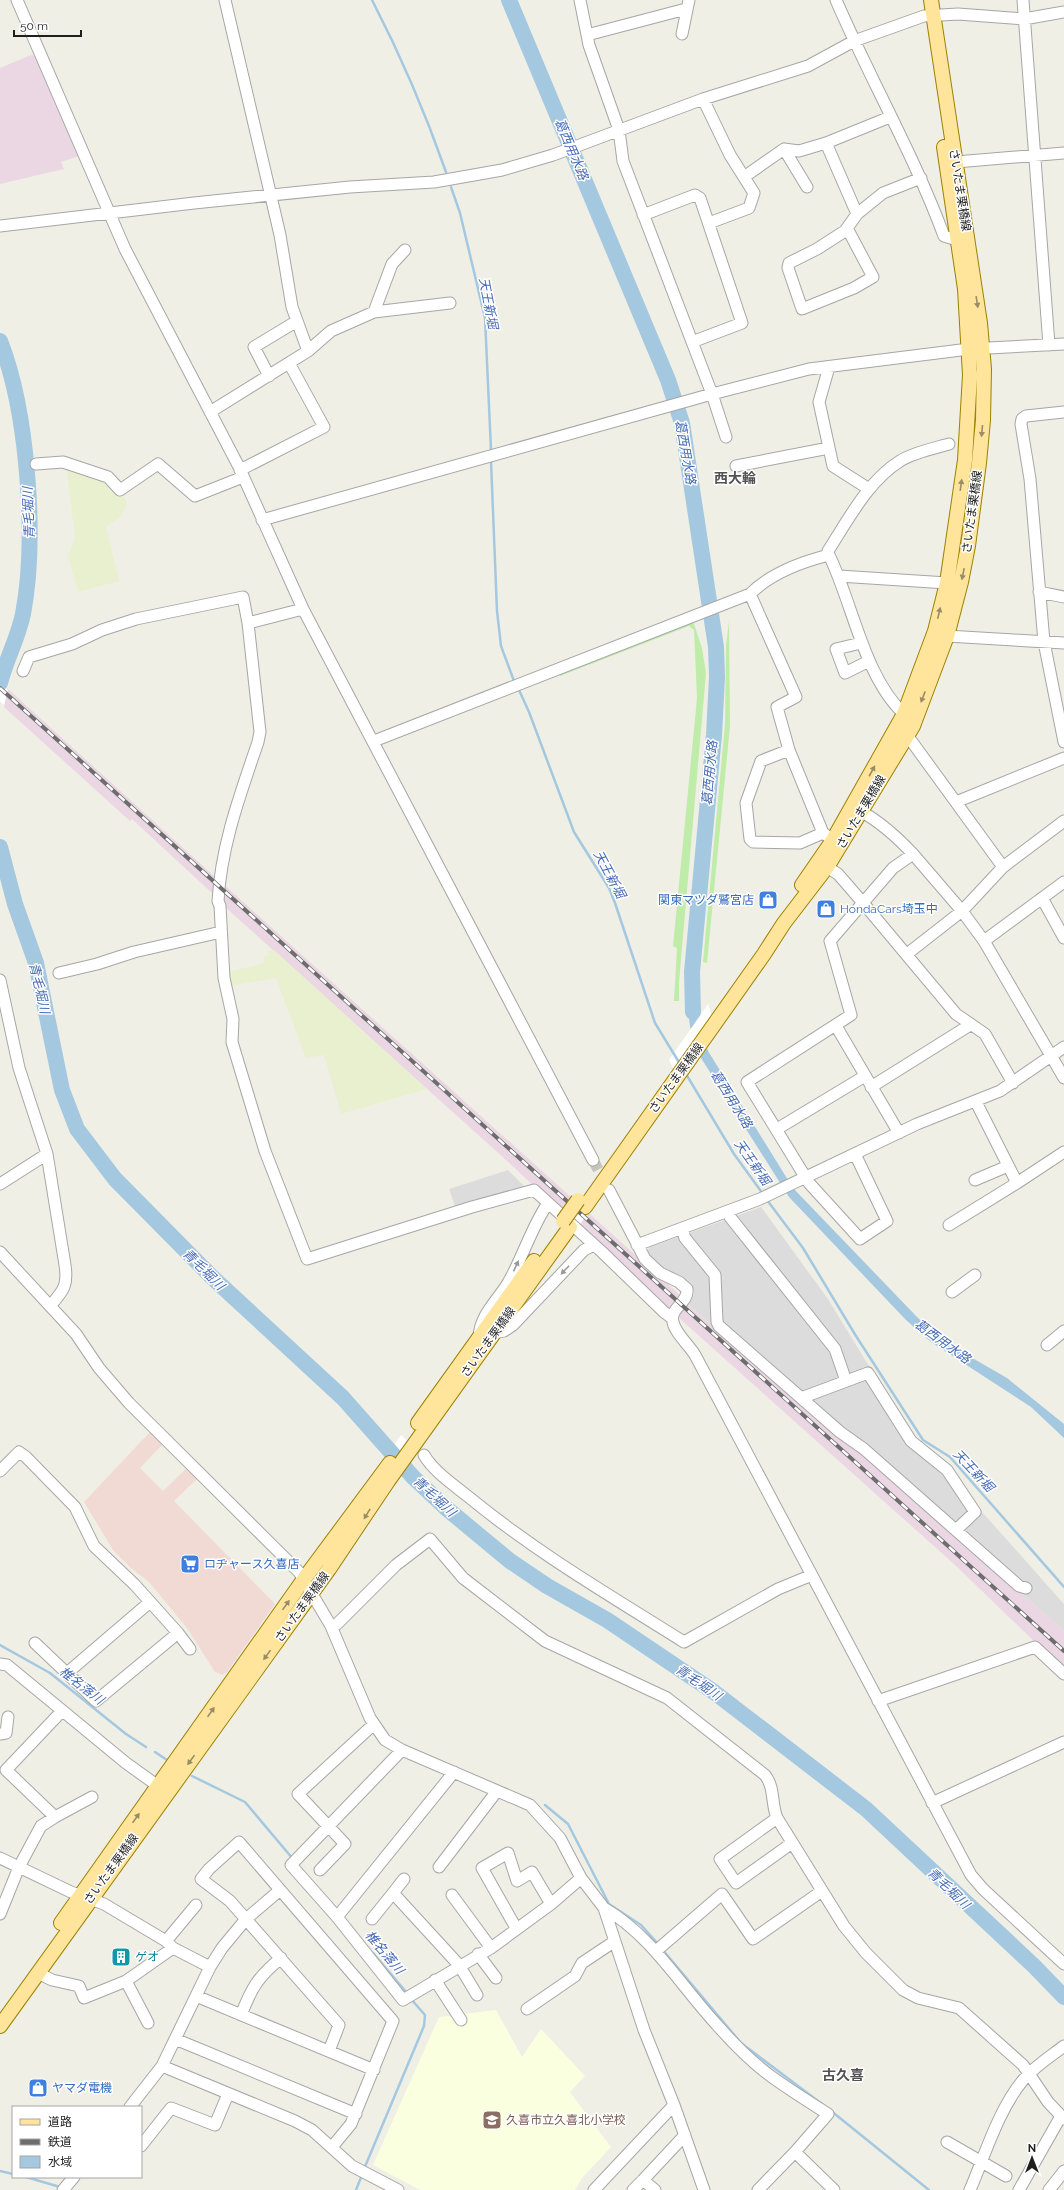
<svg xmlns="http://www.w3.org/2000/svg" width="1064" height="2190" font-family="Raleway,'Noto Sans JP',sans-serif">
	<style>
		.residential { fill: #dddcdc }
		.commercial { fill: #f2dad4 }
		.industrial { fill: #ead7e3 }
		.education { fill: #faffe0 }
		.farmland { fill: #e8f0d0 }
		.grass { fill: #bfeca9 }
		.water { fill: #a4c8e0 }
		.pier { fill: #fff }
		.lines { fill: none; stroke-linecap: round; stroke-linejoin: round }
		.stream { stroke: #a4c8e0; stroke-width: 2.5 }
		.river { stroke: #a4c8e0; stroke-width: 16 }
		.minor-tunnel { stroke: #c6c5bd; stroke-width: 11; stroke-dasharray: 11 5.5; stroke-linecap: butt }
		.minor-casing { stroke: #a6a6a6; stroke-width: 13 }
		.major-casing { stroke: #9b8200; stroke-width: 16 }
		.minor { stroke: #fff; stroke-width: 11 }
		.major { stroke: #ffe59c; stroke-width: 14 }
		.rail-casing { stroke: #6d6d6d; stroke-width: 4 }
		.rail { stroke: #fff; stroke-width: 2.5; stroke-dasharray: 8; stroke-linecap: butt }
		.major-bridge-casing { stroke: #9b8200; stroke-width: 16; stroke-linecap: butt }
		.major-bridge { stroke: #ffe59c; stroke-width: 14 }
		.oneway { fill: #9a8c64 }
		.oneway2 { fill: #9a9a9a }
		.labels { text-anchor: middle; stroke-width: 3; stroke-linejoin: round; paint-order: stroke }
		.street-label { font-size: 12px; fill: #1f1f1f; stroke: #fff }
		.shop-label { font-size: 12px; fill: #366cbe; stroke: #fff; text-anchor: start }
		.culture-label { font-size: 12px; fill: #0d838f; stroke: #fff; text-anchor: start }
		.education-label { font-size: 12px; fill: #785e54; stroke: #fff; text-anchor: start }
		.water-label { font-size: 13px; font-style: italic; fill: #476bb4; stroke: #fff }
		.quarter-label { font-size: 14px; font-weight: bold; fill: #525252; stroke: #fff }
	</style>
	<rect width="100%" height="100%" fill="#f0efe5"/>
	<path class="residential" d="M 508,1170 L 527,1189 L 456,1209 L 449,1189 Z
		M 761,1207 L 828,1299 L 914,1440 L 946,1465 L 983,1513 L 1064,1604 L 1064,1631 L 861,1452 L 842,1439 L 689,1305 L 694,1294 L 692,1284 L 682,1276 L 666,1271 L 647,1252 L 650,1247 Z"/>
	<path class="commercial" d="M 150,1432 L 163,1444 L 140,1468 L 163,1491 L 187,1468 L 197,1479 L 174,1501 L 275,1604 L 227,1672 L 222,1675 L 215,1672 L 187,1628 L 149,1582 L 131,1568 L 113,1550 L 84,1502 Z"/>
	<path class="industrial" d="M 31,55 L 36,56 L 79,156 L 61,162 L 64,169 L 0,184 L 0,68 Z
		M 7,688 L 215,877 L 213,894 L 132,819 L 130,821 L 4,707 Z
		M 221,882 L 682,1297 L 672,1309 L 670,1309 L 582,1231 L 506,1160 L 224,906 Z
		M 686,1305 L 689,1305 L 842,1439 L 861,1452 L 1064,1631 L 1064,1670 L 955,1565 L 678,1317 Z"/>
	<path class="education" d="M 496,2010 L 522,2057 L 541,2029 L 585,2076 L 570,2092 L 611,2147 L 582,2178 L 575,2190 L 420,2190 L 373,2165 L 439,2017 Z"/>
	<path class="farmland" d="M 66,465 L 106,480 L 122,493 L 127,504 L 120,517 L 106,527 L 119,581 L 78,592 L 68,557 L 75,537 Z
		M 274,950 L 395,1060 L 427,1089 L 341,1114 L 324,1055 L 306,1058 L 276,978 L 230,986 L 228,972 L 265,963 L 263,957 L 269,955 L 267,951 Z"/>
	<path class="grass" d="M 693,621 L 702,648 L 706,673 L 679,982 L 679,1001 L 674,1001 L 677,948 L 673,946 L 697,698 L 694,630 L 689,626 L 560,676 L 560,673 Z
		M 729,621 L 730,726 L 707,963 L 703,962 L 725,724 L 726,646 Z"/>
	<path class="water" d="M 686,990 L 696,992 L 699,1023 L 708,1051 L 793,1188 L 918,1318 L 955,1348 L 1007,1378 L 1064,1424 L 1064,1438 L 1031,1407 L 931,1342 L 906,1320 L 789,1197 L 701,1058 L 690,1027 Z"/>
	<path class="pier" d="M 0,683 L 8,690 L 4,705 L 0,701 Z
		M 708,1004 L 717,1034 L 682,1083 L 669,1060 Z
		M 572,1196 L 589,1211 L 575,1232 L 557,1216 Z
		M 401,1435 L 418,1452 L 393,1487 L 376,1470 Z"/>
	<g class="lines">
		<path class="stream" d="M 372,0 C 401,56 425,112 446,172
			M 451,187 L 460,213 L 485,318 L 491,450
			M 491,461 L 497,611 L 501,646 L 514,681
			M 519,690 L 529,712 L 574,832 L 609,888 L 615,903 L 655,1023 L 680,1064
			M 686,1074 L 734,1154 L 763,1194
			M 767,1200 L 803,1248 L 856,1336 L 923,1440 L 950,1457 L 1064,1587
			M 0,1645 L 50,1673 L 126,1734 L 146,1747
			M 155,1752 L 167,1760
			M 192,1776 L 245,1802 L 293,1859
			M 545,1805 L 568,1824 L 609,1904 L 641,1925 L 659,1945
			M 662,1949 L 741,2043 L 826,2107
			M 373,1953 L 407,1993
			M 830,2110 L 929,2190
			M 364,2169 L 424,2026 L 425,2015 L 411,1999
			M 0,2171 L 13,2174
			M 26,2177 L 60,2187
			M 356,2190 L 362,2175"/>
		<path class="river" d="M 509,0 L 668,380 L 682,423 L 716,647 L 717,677 L 714,735 L 692,972 L 693,1012
			M 0,341 C 28,412 37,540 23,614 C 18,638 6,660 0,683
			M 0,847 L 15,904 L 36,963 L 62,1090 L 77,1129 L 115,1179 L 213,1278 L 343,1398 L 413,1477 L 446,1508 L 510,1561 L 547,1586 L 607,1620 L 714,1692 L 866,1809 L 1034,1966 L 1064,1997"/>
		<path class="minor-tunnel" d="M 593,1160 L 607,1186"/>
		<g class="minor-casing">
			<path id="minor" d="M 17,0 L 125,249 L 239,467 L 303,609 L 593,1160
				M 580,0 L 589,45 L 619,130 L 623,161 L 712,394 L 726,437
				M 836,0 C 870,79 914,155 944,236 L 957,240
				M 1023,0 L 1049,345
				M 682,34 L 689,0
				M 587,35 L 686,9
				M 703,99 L 730,155 L 754,193 L 749,208 L 709,223
				M 826,143 L 857,214
				M 784,149 L 807,187
				M 956,162 L 1064,153
				M 744,177 L 784,149 L 799,151 L 826,143 L 890,117
				M 643,215 L 695,195 L 700,198 L 742,323 L 692,342
				M 0,226 L 194,203 L 350,187 L 434,182 L 502,170 L 553,155 L 703,99 L 808,66 L 854,41 L 924,16 L 958,14 L 1024,19 L 1064,12
				M 847,228 L 873,277 L 854,288 L 802,309 L 788,268 L 789,263 L 817,249 L 845,231 L 857,214 L 883,193 L 921,178
				M 374,312 L 392,264 L 405,250
				M 308,351 L 331,331 L 374,312 L 450,303
				M 829,367 L 819,402 L 833,466 L 869,489
				M 269,376 L 254,347 L 297,321
				M 210,412 L 308,351 L 292,307 L 280,235 L 225,0
				M 1064,412 L 1026,416 L 1022,419 L 1021,424 L 1030,479 L 1044,642 L 1064,742
				M 36,464 L 63,462 L 108,477 L 120,490 L 158,464 L 195,496 L 243,477
				M 736,466 L 829,448
				M 240,470 L 324,427 L 289,363
				M 262,520 L 712,394 L 809,369 L 969,349 L 1064,344
				M 827,556 L 828,551 C 848,520 868,481 900,461 C 912,453 935,448 949,444
				M 839,576 L 947,583
				M 1039,592 L 1064,597
				M 750,594 L 796,697 L 777,707 L 789,750 L 823,833 L 833,840
				M 248,623 L 303,609
				M 939,633 L 947,636 L 1064,643
				M 861,643 L 836,649 L 845,673 L 869,661
				M 23,671 L 29,657 L 72,644 L 102,630 L 136,619 L 243,597 L 248,623 L 260,732 L 258,742 C 240,795 221,846 218,901 L 220,906 L 224,978 L 233,1019 L 232,1042 L 265,1151 L 307,1259 L 472,1207 L 534,1190 L 602,1252 L 664,1312 L 672,1318
				M 907,735 L 1003,867
				M 374,741 L 750,594 C 771,573 801,562 829,555 C 853,604 864,677 904,714
				M 789,750 L 761,761 L 746,803 L 750,839 L 753,842 L 800,843 L 823,833
				M 956,802 L 1064,758
				M 862,812 C 882,823 897,837 913,854
				M 827,867 L 838,874 L 864,904 L 956,1014 L 985,1034 L 1013,1083
				M 1042,898 L 1064,938
				M 984,941 L 1064,882
				M 907,954 L 962,911 L 1003,867 L 1064,821
				M 59,973 L 97,964 L 134,952 L 221,932
				M 0,980 L 19,1068 L 47,1154 L 65,1265 C 68,1285 64,1290 51,1305
				M 836,1026 L 899,1133
				M 871,1087 L 970,1025
				M 976,1102 L 1017,1183 L 1064,1152
				M 777,1129 L 865,1076
				M 855,1154 L 887,1221 L 860,1239 L 809,1183 L 747,1082 L 851,1015 L 830,941 L 893,868 L 913,854 L 962,911 L 984,941 L 1064,1078
				M 975,1180 L 1008,1166
				M 0,1184 L 47,1154
				M 609,1190 L 645,1259 L 660,1273 L 679,1282 L 687,1289 C 689,1303 669,1308 673,1322 C 675,1333 689,1345 695,1355 L 971,1875 L 983,1889 L 1064,1964
				M 728,1211 L 730,1217 L 835,1349 L 846,1381
				M 949,1225 L 1017,1183
				M 682,1229 L 685,1238 L 715,1275 L 717,1322 L 719,1326 L 840,1432 L 864,1449 L 1019,1586 L 1026,1588
				M 637,1245 L 760,1199 L 917,1124 L 1000,1091 L 1064,1047
				M 0,1252 L 76,1334 L 99,1368 L 129,1403 L 299,1572 L 331,1626 L 370,1718 L 385,1740 L 402,1750 L 530,1805 L 560,1838 L 581,1878 L 604,1908 L 644,2030 L 674,2105 L 704,2190
				M 952,1292 L 975,1275
				M 494,1333 L 504,1331 L 513,1325 L 584,1250 L 594,1245
				M 479,1337 C 480,1315 497,1301 508,1283 C 523,1257 531,1228 548,1203
				M 1047,1345 L 1064,1331
				M 801,1398 L 868,1373 L 911,1441 L 947,1470 L 975,1512 L 956,1530
				M 424,1455 C 434,1472 454,1485 470,1498 C 537,1553 611,1596 684,1642 L 778,1589 L 812,1575
				M 0,1471 L 19,1452 L 26,1457 L 75,1507 L 94,1546 L 135,1585 L 178,1633 L 190,1649
				M 331,1626 L 337,1624 L 396,1565 L 430,1539 L 463,1578 L 545,1641 L 667,1698 L 765,1775 C 775,1788 771,1803 777,1818 L 844,1926 L 866,1953 L 903,1990 L 918,1998 L 959,2008 L 1023,2065 L 1048,2102 L 1064,2119
				M 35,1643 L 96,1701 L 178,1633
				M 0,1664 L 7,1665 L 126,1763 L 158,1786
				M 67,1673 L 150,1602
				M 878,1701 L 1035,1647 L 1064,1674
				M 62,1711 L 6,1770 L 55,1817 L 92,1797
				M 0,1734 L 6,1733 L 8,1717
				M 402,1750 L 291,1865 L 337,1917 L 403,2000 L 491,1948 L 551,1904 L 581,1878
				M 932,1803 L 1064,1742
				M 777,1818 L 720,1859 L 736,1883 L 792,1843
				M 0,1858 L 71,1892 L 104,1904 L 166,1941 L 173,1948 L 210,1967
				M 439,1867 L 497,1791
				M 320,1870 L 345,1844 L 298,1794 L 374,1724
				M 404,1879 L 393,1893 L 459,1965 L 477,1995
				M 452,1895 L 491,1948
				M 604,1908 C 652,1936 680,1985 717,2025 C 732,2042 754,2064 772,2077 C 790,2090 809,2102 828,2114 L 795,2152 L 758,2190
				M 0,1914 L 19,1867 L 41,1826 L 55,1817
				M 337,1917 L 454,1772
				M 372,1919 L 393,1893
				M 516,1928 L 482,1868 L 508,1853 L 517,1881 L 532,1872 L 551,1904
				M 166,1941 L 196,1905
				M 656,1951 L 722,1894 L 753,1939 L 822,1891
				M 478,1954 L 496,1978
				M 38,1973 L 52,1980 L 79,1986 L 84,1998 L 126,1981 L 173,1948
				M 435,1980 L 461,2020
				M 126,1981 L 148,2023
				M 196,1996 L 374,2070
				M 527,2009 L 575,1976 L 582,1963 L 615,1941
				M 241,2015 C 252,1987 258,1977 281,1958
				M 175,2039 L 356,2114
				M 329,2051 L 339,2025 L 230,1901 L 201,1879 L 209,1869 L 239,1842 L 393,2021 L 351,2124 L 332,2147
				M 162,2066 L 295,2121 L 312,2130 L 352,2166 L 398,2190
				M 130,2107 L 162,2066 L 210,1967 L 222,1948 L 246,1919 L 280,1890
				M 947,2142 L 1006,2176
				M 141,2146 L 171,2108 L 215,2125 L 228,2094
				M 795,2152 L 834,2190
				M 63,2190 L 74,2177
				M 594,2190 L 674,2105
				M 633,2190 L 643,2180
				M 655,2190 L 643,2180 L 685,2135
				M 970,2190 C 985,2155 999,2108 1024,2079 C 1035,2066 1051,2056 1064,2046
				M 1019,2190 L 1061,2116
				M 1049,2190 L 1064,2171"/>
		</g>
		<g class="major-casing">
			<path id="major" d="M 802,885 L 833,840 L 904,714 L 935,631 L 947,583 L 965,460 L 970,375 L 965,289 L 944,147
				M 585,1207 L 764,954 L 784,923 L 827,867 L 913,726 L 947,636 L 961,582 L 968,546 L 979,463 L 983,420 L 984,369 L 980,323 L 931,0
				M 418,1423 L 534,1261
				M 61,1923 L 304,1579 L 390,1463
				M 0,2026 L 329,1569 L 388,1481 L 570,1227"/>
		</g>
		<use href="#minor" class="minor"/>
		<use href="#major" class="major"/>
		<g class="rail-casing">
			<path id="rail" d="M 0,688 L 1064,1651"/>
		</g>
		<use href="#rail" class="rail"/>
		<g class="major-bridge-casing">
			<path id="major-bridge" d="M 563,1221 L 578,1200"/>
		</g>
		<use href="#major-bridge" class="major-bridge"/>
	</g>
	<defs><path id="oneway-solid" d="M-6-.8H1V-3.2L6.5 0L1 3.2V.8H-6Z"/></defs>
	<g class="oneway">
		<use href="#oneway-solid" transform="translate(977 302) rotate(81)"/>
		<use href="#oneway-solid" transform="translate(982 431) rotate(95)"/>
		<use href="#oneway-solid" transform="translate(961 485) rotate(-82)"/>
		<use href="#oneway-solid" transform="translate(963 574) rotate(101)"/>
		<use href="#oneway-solid" transform="translate(939 613) rotate(-77)"/>
		<use href="#oneway-solid" transform="translate(923 697) rotate(111)"/>
		<use href="#oneway-solid" transform="translate(872 771) rotate(-61)"/>
		<use href="#oneway-solid" transform="translate(367 1514) rotate(121)"/>
		<use href="#oneway-solid" transform="translate(286 1605) rotate(-55)"/>
		<use href="#oneway-solid" transform="translate(267 1655) rotate(126)"/>
		<use href="#oneway-solid" transform="translate(211 1712) rotate(-55)"/>
		<use href="#oneway-solid" transform="translate(191 1760) rotate(126)"/>
		<use href="#oneway-solid" transform="translate(136 1818) rotate(-55)"/>
	</g>
	<g class="oneway2">
		<use href="#oneway-solid" transform="translate(516 1266) rotate(-65)"/>
		<use href="#oneway-solid" transform="translate(565 1270) rotate(134)"/>
	</g>
	<defs>
		<g id="shop-square" transform="scale(1)"><rect x="-9" y="-9" width="18" height="18" rx="4" fill="#3f7fe0" stroke="#fff"/><path d="M-5-2.5h2.3a2.7 3.5 0 0 1 5.4 0H5L5.5 6h-11ZM-1.5-2.5h3a1.5 2.3 0 0 0-3 0Z" fill="#fff"/></g>
		<g id="supermarket-square" transform="scale(1)"><rect x="-9" y="-9" width="18" height="18" rx="4" fill="#3f7fe0" stroke="#fff"/><path d="M-6-5.5h2.5l.6 2H6L4.5 2H-2.5L-4.4-4H-6ZM-1.5 3.2a1.3 1.3 0 1 0 .1 0ZM3 3.2a1.3 1.3 0 1 0 .1 0Z" fill="#fff"/></g>
		<g id="building-square" transform="scale(1)"><rect x="-9" y="-9" width="18" height="18" rx="4" fill="#0f9aa8" stroke="#fff"/><path d="M-4-6H4V6H1V3H-1V6H-4ZM-2.5-4.3h1.7v1.8h-1.7ZM.8-4.3h1.7v1.8H.8ZM-2.5-1h1.7V.8h-1.7ZM.8-1h1.7V.8H.8Z" fill="#fff"/></g>
		<g id="school-square" transform="scale(1)"><rect x="-9" y="-9" width="18" height="18" rx="4" fill="#8d6e63" stroke="#fff"/><path d="M0-5L7-2L0 1L-7-2ZM-4 1L0 2.5L4 1V4Q0 6-4 4Z" fill="#fff"/></g>
	</defs>
	<g fill-rule="evenodd">
		<use href="#shop-square" x="768" y="900"/>
		<use href="#shop-square" x="826" y="909"/>
		<use href="#supermarket-square" x="190" y="1564"/>
		<use href="#building-square" x="121" y="1957"/>
		<use href="#shop-square" x="38" y="2088"/>
		<use href="#school-square" x="492" y="2120"/>
	</g>
	<g class="labels">
		<g class="street-label">
			<text transform="translate(960 190) rotate(81)" y="4">さいたま栗橋線</text>
			<text transform="translate(972 512) rotate(-82)" y="4">さいたま栗橋線</text>
			<text transform="translate(861 812) rotate(-59)" y="4">さいたま栗橋線</text>
			<text transform="translate(676 1078) rotate(-54)" y="4">さいたま栗橋線</text>
			<text transform="translate(488 1342) rotate(-54)" y="4">さいたま栗橋線</text>
			<text transform="translate(302 1607) rotate(-54)" y="4">さいたま栗橋線</text>
			<text transform="translate(111 1869) rotate(-54)" y="4">さいたま栗橋線</text>
		</g>
		<g class="shop-label">
			<text x="754" y="904" text-anchor="end">関東マツダ鷲宮店</text>
			<text x="840" y="913">HondaCars埼玉中</text>
			<text x="204" y="1568">ロヂャース久喜店</text>
			<text x="52" y="2092">ヤマダ電機</text>
		</g>
		<g class="culture-label">
			<text x="135" y="1961">ゲオ</text>
		</g>
		<g class="education-label">
			<text x="506" y="2124">久喜市立久喜北小学校</text>
		</g>
		<g class="water-label">
			<text transform="translate(572 149) rotate(67)" y="5">葛西用水路</text>
			<text transform="translate(489 303) rotate(79)" y="5">天王新堀</text>
			<text transform="translate(686 452) rotate(80)" y="5">葛西用水路</text>
			<text transform="translate(28 513) rotate(-92)" y="5">青毛堀川</text>
			<text transform="translate(709 773) rotate(-85)" y="5">葛西用水路</text>
			<text transform="translate(610 874) rotate(62)" y="5">天王新堀</text>
			<text transform="translate(40 988) rotate(77)" y="5">青毛堀川</text>
			<text transform="translate(732 1099) rotate(58)" y="5">葛西用水路</text>
			<text transform="translate(753 1162) rotate(55)" y="5">天王新堀</text>
			<text transform="translate(204 1269) rotate(45)" y="5">青毛堀川</text>
			<text transform="translate(943 1341) rotate(36)" y="5">葛西用水路</text>
			<text transform="translate(974 1470) rotate(47)" y="5">天王新堀</text>
			<text transform="translate(435 1496) rotate(43)" y="5">青毛堀川</text>
			<text transform="translate(699 1682) rotate(35)" y="5">青毛堀川</text>
			<text transform="translate(82 1685) rotate(38)" y="5">椎名落川</text>
			<text transform="translate(949 1888) rotate(44)" y="5">青毛堀川</text>
			<text transform="translate(385 1952) rotate(50)" y="5">椎名落川</text>
		</g>
		<g class="quarter-label">
			<text x="735" y="483">西大輪</text>
			<text x="843" y="2080">古久喜</text>
		</g>
	</g>
	<rect x="12" y="2106" width="130" height="72" fill="#ffffff" stroke="#a5a5a5"/>
	<rect x="20" y="2119" width="20" height="6" fill="#ffe59c" stroke="#a5a5a5"/>
	<text x="48" y="2126" font-size="12" fill="#1f1f1f">道路</text>
	<rect x="20" y="2139" width="20" height="6" fill="#6d6d6d" stroke="#a5a5a5"/>
	<text x="48" y="2146" font-size="12" fill="#1f1f1f">鉄道</text>
	<rect x="20" y="2156" width="20" height="12" fill="#a4c8e0" stroke="#a5a5a5"/>
	<text x="48" y="2166" font-size="12" fill="#1f1f1f">水域</text>
	<g transform="translate(1032 2158)" stroke="#ffffff" stroke-width="3" paint-order="stroke">
	<path d="M0-3L7 15L0 10L-7 15Z" fill="#1f1f1f"/>
	<text y="-6" font-size="11" font-weight="bold" text-anchor="middle" fill="#1f1f1f">N</text>
	</g>
	<path d="M14 30v6h67v-6" fill="none" stroke="#1f1f1f" stroke-width="2"/>
	<text x="20" y="30" font-size="12" fill="#1f1f1f" stroke="#ffffff" stroke-width="3" paint-order="stroke">50 m</text>
</svg>
